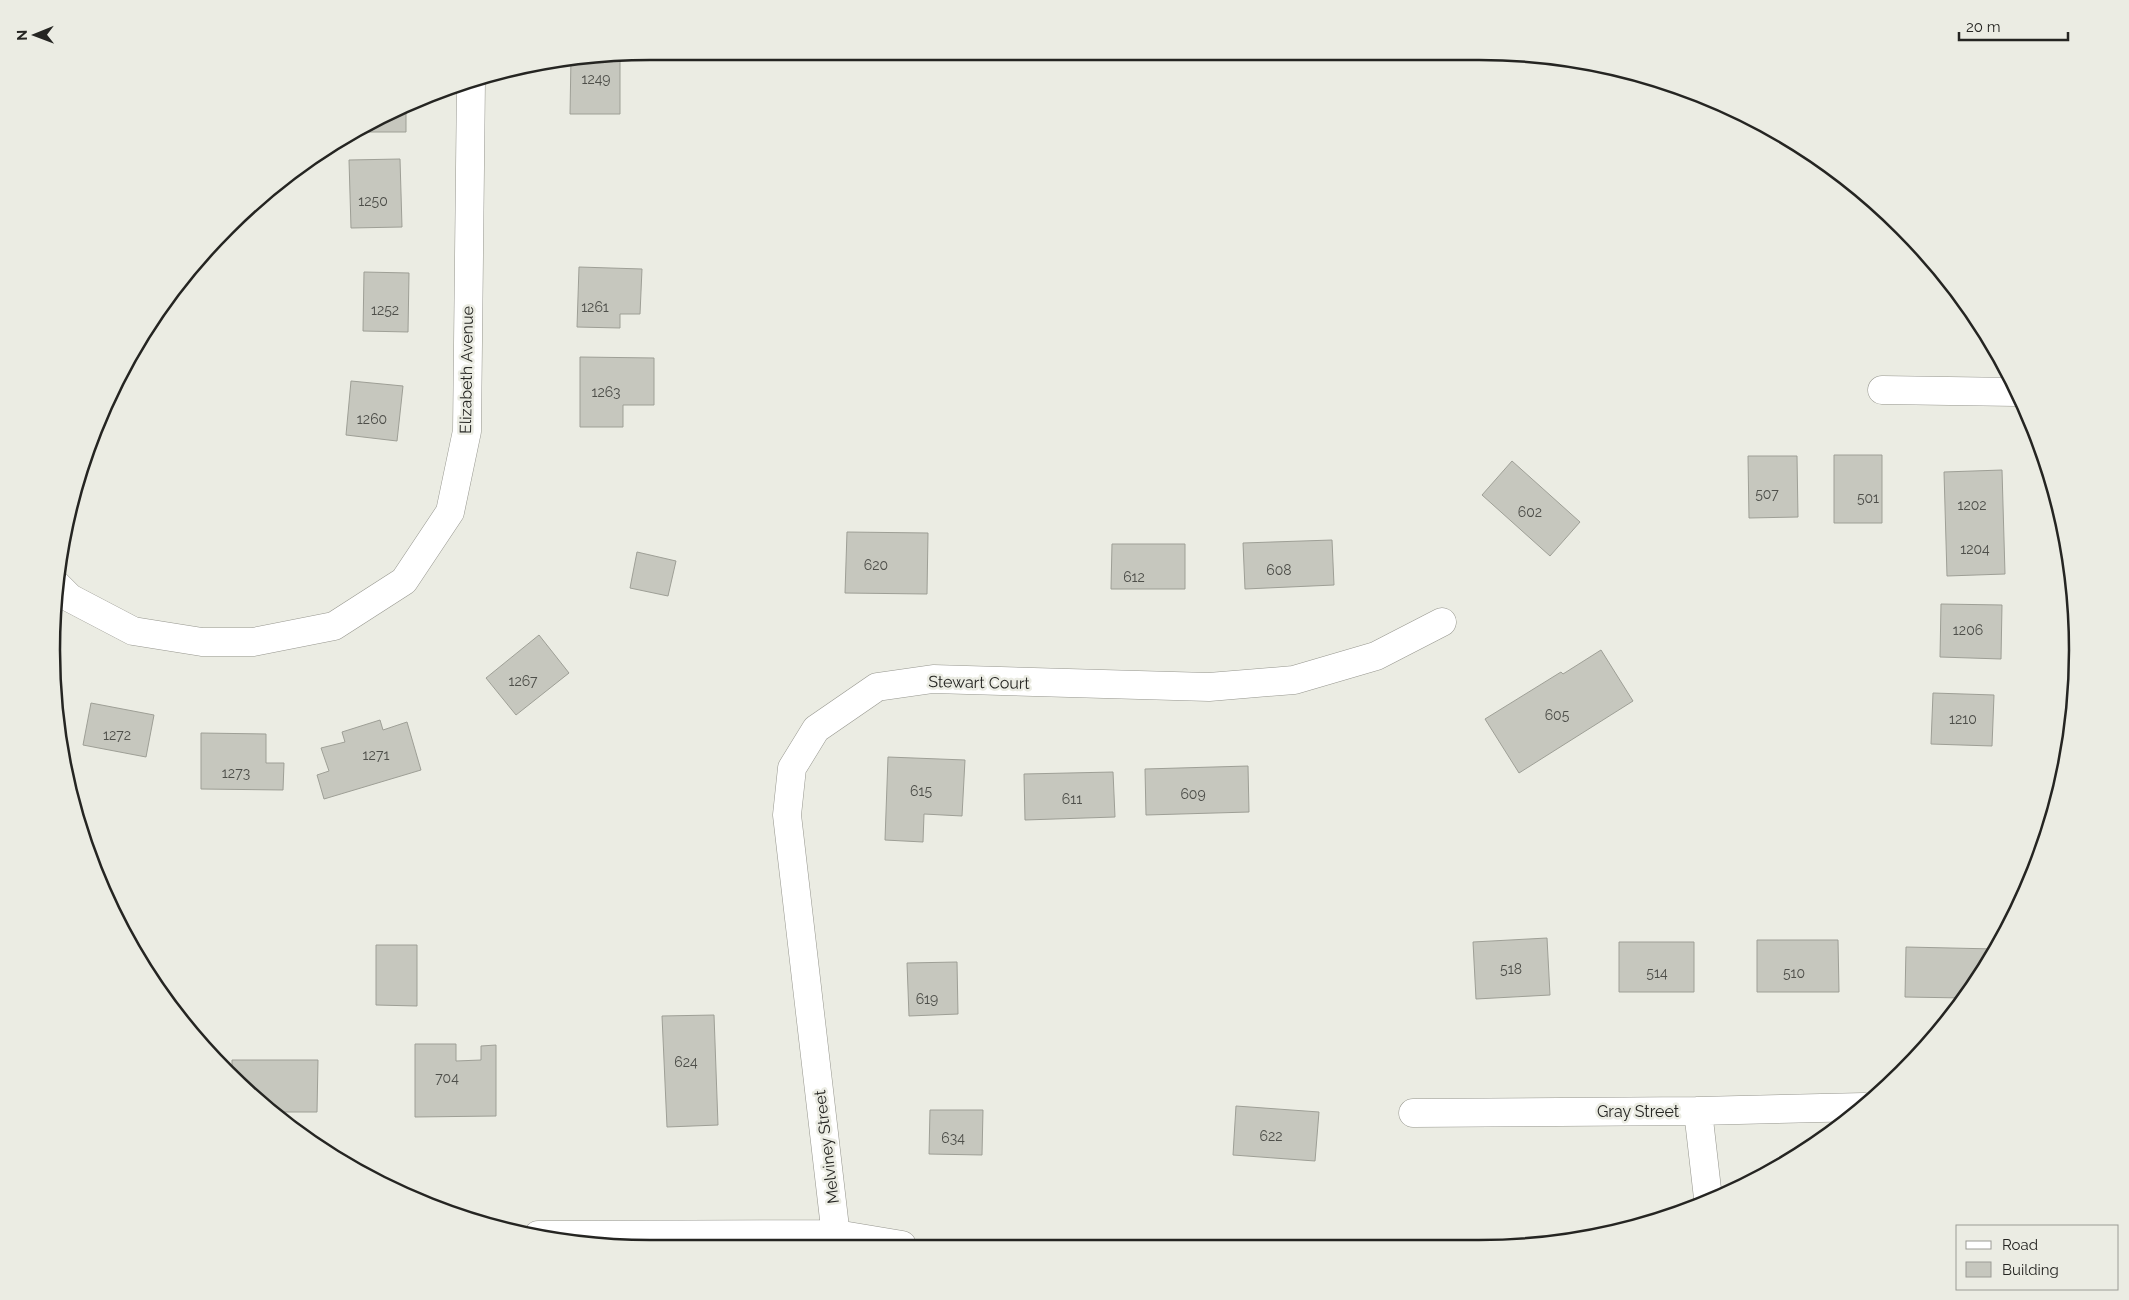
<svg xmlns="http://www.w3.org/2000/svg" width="2129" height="1300" font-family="Raleway,sans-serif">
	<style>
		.building { fill: #c6c7be; stroke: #9e9f96 }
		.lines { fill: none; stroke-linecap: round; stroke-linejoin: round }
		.street-casing { stroke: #96968e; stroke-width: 29 }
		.street { stroke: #fff; stroke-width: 28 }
		.labels { text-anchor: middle; stroke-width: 5; stroke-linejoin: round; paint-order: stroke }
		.number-label { font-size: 14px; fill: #4d4e49 }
		.street-label { font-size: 16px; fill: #252522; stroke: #ebece3 }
		.rim { fill: none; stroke: #252522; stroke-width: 2.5 }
	</style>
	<rect width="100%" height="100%" fill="#ebece3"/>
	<path class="building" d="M 620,56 L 620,114 L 570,114 L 571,57 Z
		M 406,105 L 406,132 L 366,132 L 366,125 L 385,113 Z
		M 400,159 L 402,227 L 351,228 L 349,160 Z
		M 579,267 L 642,269 L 640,314 L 620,314 L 620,328 L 577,327 Z
		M 364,272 L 409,273 L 408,332 L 363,331 Z
		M 580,357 L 654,358 L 654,405 L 623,405 L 623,427 L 580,427 Z
		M 351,381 L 403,386 L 397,441 L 346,435 Z
		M 1834,455 L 1882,455 L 1882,523 L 1834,523 Z
		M 1748,456 L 1797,456 L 1798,517 L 1749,518 Z
		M 1512,461 L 1580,522 L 1550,556 L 1482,495 Z
		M 2002,470 L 2005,574 L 1947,576 L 1944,472 Z
		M 847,532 L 928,533 L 927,594 L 845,593 Z
		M 1332,540 L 1334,585 L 1245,589 L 1243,543 Z
		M 1112,544 L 1185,544 L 1185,589 L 1111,589 Z
		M 637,552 L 676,561 L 668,596 L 630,588 Z
		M 1941,604 L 2002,605 L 2001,659 L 1940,657 Z
		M 539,635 L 569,673 L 516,715 L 486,678 Z
		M 1601,650 L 1633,701 L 1519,773 L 1485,719 L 1561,672 L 1563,674 Z
		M 1933,693 L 1994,695 L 1992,746 L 1931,744 Z
		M 91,703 L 154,715 L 146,757 L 83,745 Z
		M 380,720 L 383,730 L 407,722 L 421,770 L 324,799 L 317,775 L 329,771 L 321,748 L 345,742 L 342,732 Z
		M 201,733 L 266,734 L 266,763 L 284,763 L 283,790 L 201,789 Z
		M 888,757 L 965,760 L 962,816 L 924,814 L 923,842 L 885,840 Z
		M 1248,766 L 1249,812 L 1146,815 L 1145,769 Z
		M 1113,772 L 1115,817 L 1025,820 L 1024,774 Z
		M 1547,938 L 1550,995 L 1476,999 L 1473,942 Z
		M 1757,940 L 1838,940 L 1839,992 L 1757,992 Z
		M 1619,942 L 1694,942 L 1694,992 L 1619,992 Z
		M 376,945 L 417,945 L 417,1006 L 376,1005 Z
		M 1906,947 L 1995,949 L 1965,998 L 1905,997 Z
		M 957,962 L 958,1014 L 909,1016 L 907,963 Z
		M 714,1015 L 718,1125 L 667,1127 L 662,1016 Z
		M 415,1044 L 456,1044 L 456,1061 L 481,1060 L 481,1046 L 496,1045 L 496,1116 L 415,1117 Z
		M 232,1060 L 318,1060 L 317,1112 L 271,1112 L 232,1078 Z
		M 1236,1106 L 1319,1112 L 1315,1161 L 1233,1155 Z
		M 930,1110 L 983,1110 L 982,1155 L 929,1154 Z"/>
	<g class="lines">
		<g class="street-casing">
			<path id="street" d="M 1882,390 L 2016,392
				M 56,584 L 70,598 L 133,631 L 202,642 L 253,642 L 334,626 L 404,581 L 450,512 L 467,431 L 471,80
				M 1698,1111 L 1708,1198
				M 1413,1113 L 1698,1111 L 1864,1107
				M 538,1235 L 836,1234 L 902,1245
				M 837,1245 L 787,815 L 792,768 L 816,729 L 877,687 L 933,679 L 1209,687 L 1294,680 L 1376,656 L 1442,622"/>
		</g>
		<use href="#street" class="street"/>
	</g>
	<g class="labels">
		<g class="number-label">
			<text x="596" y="84">1249</text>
			<text x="373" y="206">1250</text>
			<text x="595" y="312">1261</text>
			<text x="385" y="315">1252</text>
			<text x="606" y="397">1263</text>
			<text x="372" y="424">1260</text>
			<text x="1767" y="499">507</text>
			<text x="1868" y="503">501</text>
			<text x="1972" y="510">1202</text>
			<text x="1530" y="517">602</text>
			<text x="1975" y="554">1204</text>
			<text x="876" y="570">620</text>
			<text x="1279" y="575">608</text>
			<text x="1134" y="582">612</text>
			<text x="1968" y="635">1206</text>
			<text x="523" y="686">1267</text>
			<text x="1557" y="720">605</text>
			<text x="1963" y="724">1210</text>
			<text x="117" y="740">1272</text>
			<text x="376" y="760">1271</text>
			<text x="236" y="778">1273</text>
			<text x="921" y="796">615</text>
			<text x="1193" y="799">609</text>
			<text x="1072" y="804">611</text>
			<text x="1511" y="974">518</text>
			<text x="1657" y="978">514</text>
			<text x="1794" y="978">510</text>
			<text x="927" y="1004">619</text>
			<text x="686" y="1067">624</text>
			<text x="447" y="1083">704</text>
			<text x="1271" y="1141">622</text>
			<text x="953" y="1143">634</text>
		</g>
		<g class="street-label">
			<text transform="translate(466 370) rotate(-89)" y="6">Elizabeth Avenue</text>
			<text transform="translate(979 682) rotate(1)" y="6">Stewart Court</text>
			<text x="1638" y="1117">Gray Street</text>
			<text transform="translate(826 1147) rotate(-97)" y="6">Melviney Street</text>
		</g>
	</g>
	<path d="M0 0H2129V1300H0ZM650 60H1479A590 590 0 0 1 2069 650V650A590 590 0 0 1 1479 1240H650A590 590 0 0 1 60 650V650A590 590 0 0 1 650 60Z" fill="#ebece3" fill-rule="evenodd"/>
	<path class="rim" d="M650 60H1479A590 590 0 0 1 2069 650V650A590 590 0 0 1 1479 1240H650A590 590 0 0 1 60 650V650A590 590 0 0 1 650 60Z"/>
	<rect x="1956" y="1225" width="162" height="65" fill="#ebece3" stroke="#9c9c96"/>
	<rect x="1966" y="1241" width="25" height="8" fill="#ffffff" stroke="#9c9c96"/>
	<text x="2002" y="1250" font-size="15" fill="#252522">Road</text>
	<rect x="1966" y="1262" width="25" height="15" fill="#c6c7be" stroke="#9c9c96"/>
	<text x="2002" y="1275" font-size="15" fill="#252522">Building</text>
	<g transform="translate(35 35) rotate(269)" stroke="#ebece3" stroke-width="4" paint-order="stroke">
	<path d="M0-4L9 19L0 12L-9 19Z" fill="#252522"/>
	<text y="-8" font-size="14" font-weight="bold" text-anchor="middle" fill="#252522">N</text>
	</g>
	<path d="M1959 32v8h109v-8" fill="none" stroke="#252522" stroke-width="2.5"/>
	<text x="1966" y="32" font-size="15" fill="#252522" stroke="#ebece3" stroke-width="4" paint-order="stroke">20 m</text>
</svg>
